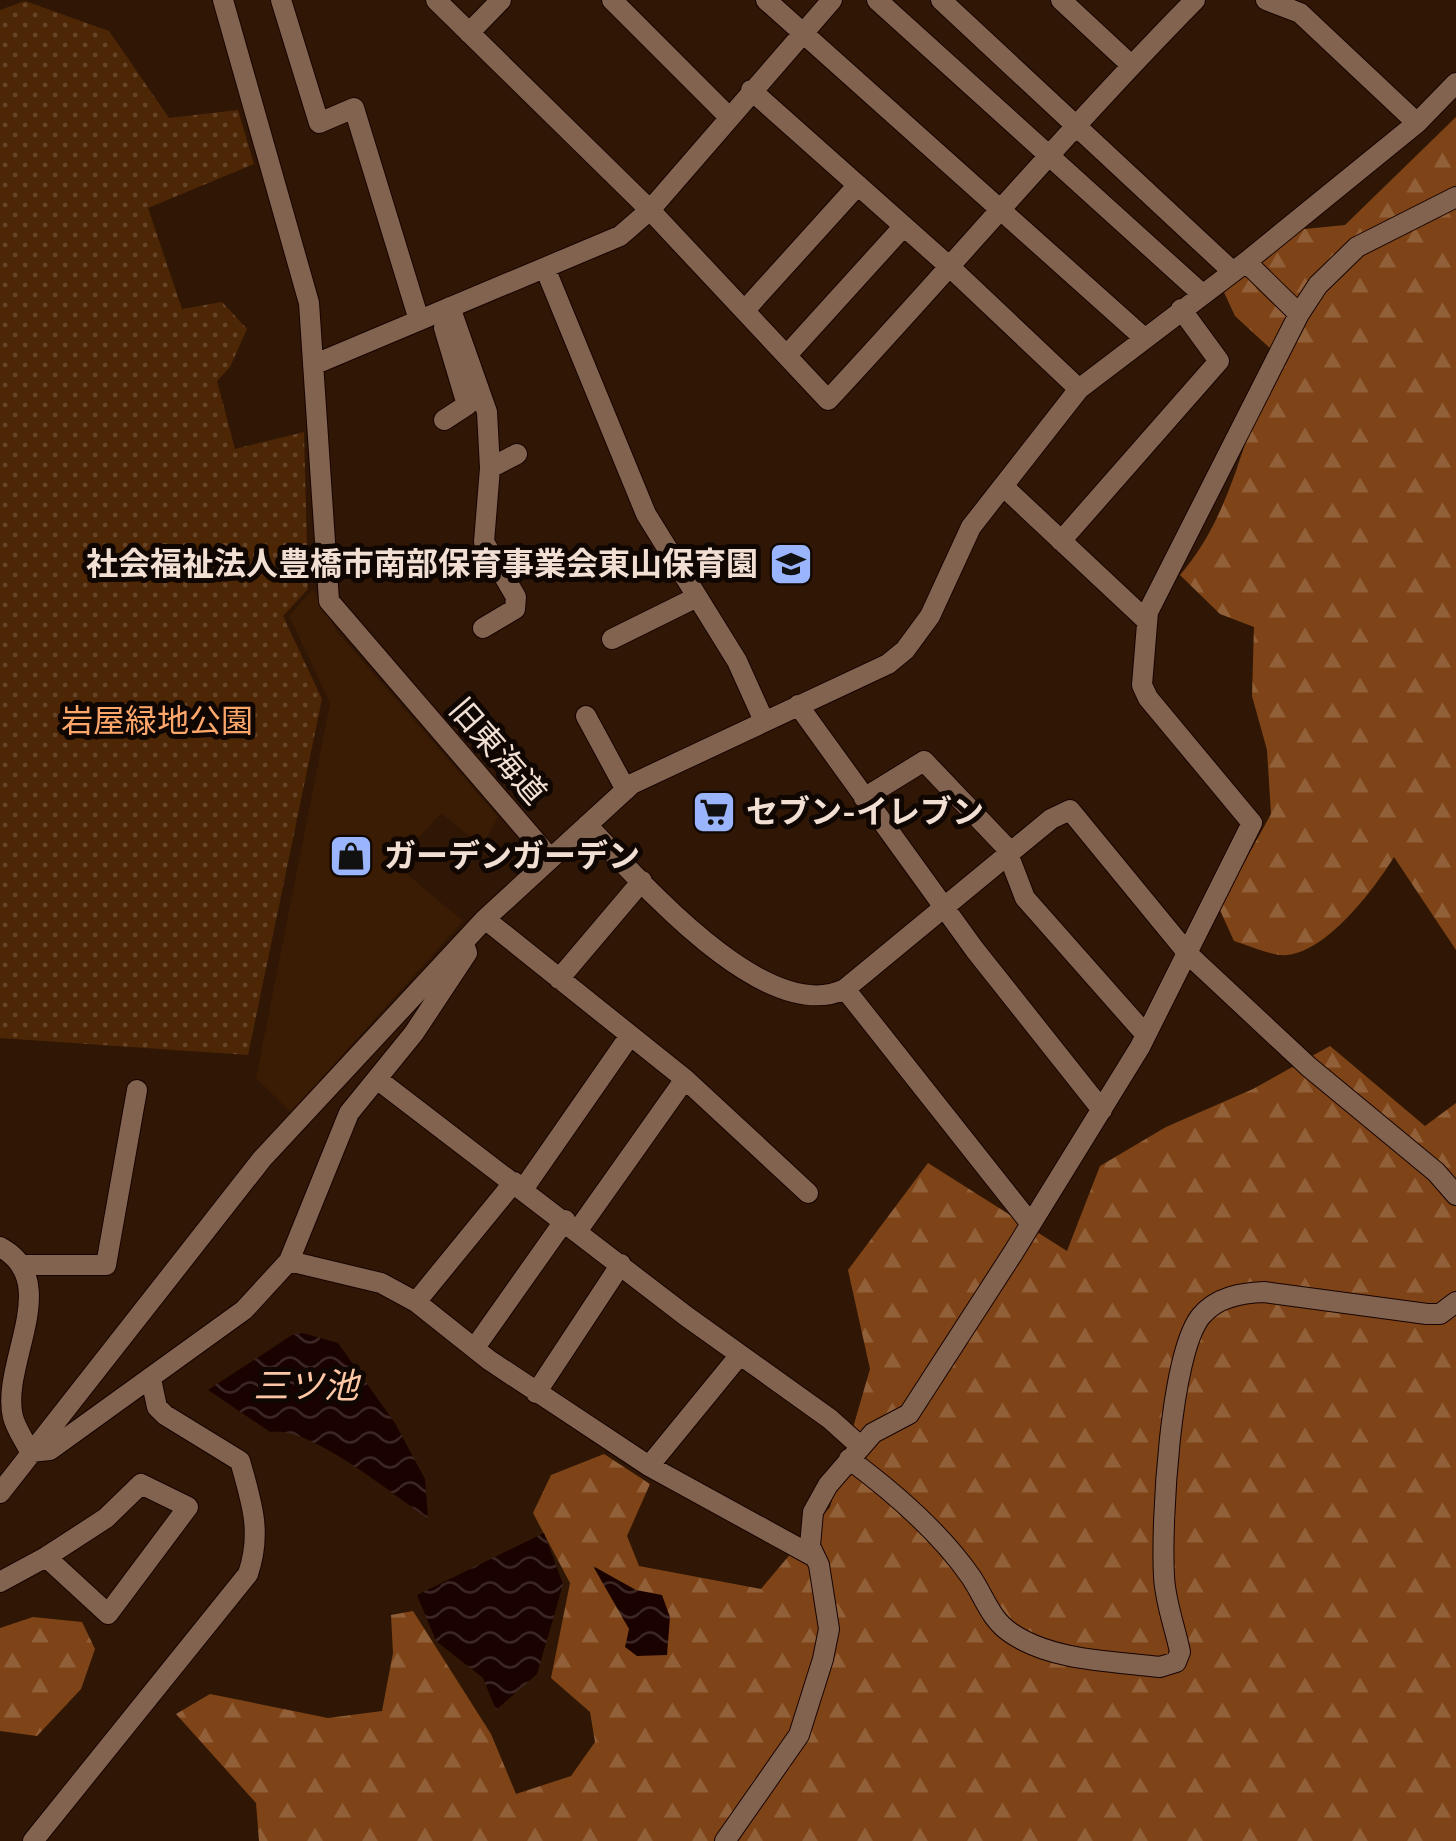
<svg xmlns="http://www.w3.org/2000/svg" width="1456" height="1841" font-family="'Nunito Sans','Noto Sans JP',sans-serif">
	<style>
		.built { fill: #3a1b04 }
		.forest { fill: url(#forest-firs) }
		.park { fill: url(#park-dots) }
		.water { fill: url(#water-waves) }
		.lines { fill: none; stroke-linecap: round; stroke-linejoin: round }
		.minor-casing { stroke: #170300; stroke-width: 22 }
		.minor { stroke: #81634f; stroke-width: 20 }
		.labels { text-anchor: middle; stroke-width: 10; stroke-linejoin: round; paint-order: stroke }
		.poi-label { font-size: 32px; font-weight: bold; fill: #f1dfd4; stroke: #100602; text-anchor: start }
		.park-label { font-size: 32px; fill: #fea76b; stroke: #100602 }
		.street-label { font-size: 32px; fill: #f1dfd4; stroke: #100602 }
		.water-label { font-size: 35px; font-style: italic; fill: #fdc7a5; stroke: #100602 }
	</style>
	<defs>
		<pattern id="forest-firs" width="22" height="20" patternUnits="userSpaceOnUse" patternTransform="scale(2.5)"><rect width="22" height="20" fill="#7e4417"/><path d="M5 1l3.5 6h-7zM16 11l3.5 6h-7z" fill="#915f38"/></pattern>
		<pattern id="park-dots" width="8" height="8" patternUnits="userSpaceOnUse" patternTransform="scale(2.5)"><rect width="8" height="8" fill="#4d2605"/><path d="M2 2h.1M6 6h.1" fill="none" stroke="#674529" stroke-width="1.8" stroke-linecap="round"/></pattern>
		<pattern id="water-waves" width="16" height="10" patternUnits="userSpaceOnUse" patternTransform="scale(2.5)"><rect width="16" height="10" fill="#1a0200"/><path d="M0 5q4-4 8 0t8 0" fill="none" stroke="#3c2624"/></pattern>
	</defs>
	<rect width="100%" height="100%" fill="#301705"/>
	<path class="built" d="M 313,589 L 338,633 L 498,817 L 482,847 L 441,813 L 395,864 L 463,921 L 291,1112 L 256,1078 L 330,703 L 289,616 Z"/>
	<path class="forest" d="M 1456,117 L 1456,950 L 1394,857 C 1374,889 1323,959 1279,955 C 1265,953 1248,945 1234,941 L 1219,908 L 1271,814 L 1267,750 L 1252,696 L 1254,627 L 1220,614 L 1180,575 C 1232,516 1249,424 1273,351 L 1235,316 L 1223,290 L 1295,230 L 1345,225 Z
		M 1330,1046 L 1425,1126 L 1456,1103 L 1456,1841 L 259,1841 L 256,1803 L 176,1714 L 210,1694 L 328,1718 L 382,1711 L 393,1653 L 391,1615 L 413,1611 L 491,1734 L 516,1794 L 571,1776 L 595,1742 L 590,1712 L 551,1678 L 570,1583 L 533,1513 L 551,1475 L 604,1454 L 650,1484 L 627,1536 L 639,1566 L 761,1589 L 830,1507 L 870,1369 L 848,1270 L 928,1163 L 1067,1251 L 1100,1166 L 1166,1127 L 1253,1089 Z
		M 33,1617 L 82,1622 L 95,1649 L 81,1689 L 37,1736 L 0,1731 L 0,1628 Z"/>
	<path class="park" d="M 25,1 L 109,31 L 169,118 L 238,110 L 254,164 L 148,208 L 182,309 L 222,302 L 247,329 L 230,367 L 217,381 L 235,449 L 304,432 L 308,589 L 283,616 L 322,699 L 248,1055 L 0,1038 L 0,10 Z"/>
	<path class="water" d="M 303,1333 L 338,1343 L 395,1423 L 425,1479 L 428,1518 C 394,1496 309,1424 270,1432 L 208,1390 L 292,1335 Z
		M 544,1533 L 563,1584 L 554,1616 L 537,1674 L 496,1710 L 483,1678 L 436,1641 L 417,1595 Z
		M 593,1566 L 636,1590 L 662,1595 L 670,1617 L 667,1655 L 637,1656 L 625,1647 L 629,1629 Z"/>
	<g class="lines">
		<g class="minor-casing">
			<path id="minor" d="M 223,0 L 309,303 L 329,601 L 550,858
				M 281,0 L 319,123 L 354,108 L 419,320
				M 436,0 L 650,210 L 828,400 C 952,267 1068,129 1195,0
				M 612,0 L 728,116
				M 766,0 L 1144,338
				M 877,0 L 1202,294
				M 941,0 L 1233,272
				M 1061,0 L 1131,65
				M 1266,0 L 1300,13 L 1417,123
				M 469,33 L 501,0
				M 751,90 L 951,268 L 1079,389
				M 1246,262 L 1299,314
				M 545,268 L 646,514 L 737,661 L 764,721
				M 450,307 L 487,412 L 490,468 L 484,542 L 516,597 L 515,609 L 483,628
				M 745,310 L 858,185
				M 444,328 L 467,405 L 444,420
				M 787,355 L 904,226
				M 313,365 L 620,236 L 650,210 L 832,0
				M 490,468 L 517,454
				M 1003,486 L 1147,621
				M 1061,541 L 1219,361 L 1181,309
				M 612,639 L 697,597
				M 798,705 L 975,950 L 1102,1110
				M 586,716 L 626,790
				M 864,798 L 924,761 L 1005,846 L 1025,898 L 1146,1035
				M 587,825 C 637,877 765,1028 845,989 L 1051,819 L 1070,810 L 1189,955 L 1309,1067 L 1436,1172 L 1456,1195
				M 485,919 L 685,1079 L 808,1193
				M 559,979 L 642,881
				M 845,989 L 1031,1224
				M 377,1079 L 686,1316 L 830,1419 L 860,1446
				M 524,1188 L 629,1037
				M 578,1230 L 685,1079
				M 0,1247 C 64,1281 0,1364 13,1417 C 16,1429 25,1441 30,1452 L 50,1450 L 244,1310 L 289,1261 L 349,1113 L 414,1033 L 467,953 L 465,947
				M 289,1261 L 381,1283 L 416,1302 L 489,1360 L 649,1466 L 813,1556
				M 21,1265 L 106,1265 L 137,1090
				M 416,1302 L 514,1182
				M 476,1346 L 565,1220
				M 536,1393 L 621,1264
				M 849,1459 C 892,1491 940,1532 971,1577 C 984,1596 990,1619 1011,1633 C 1052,1661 1112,1661 1160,1667 L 1176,1662 L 1180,1652 C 1175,1627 1165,1602 1164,1576 C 1161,1524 1170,1354 1201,1316 C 1217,1297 1241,1293 1264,1292 L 1427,1314 L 1440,1314 L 1456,1302
				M 649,1466 L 739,1356
				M 0,1493 L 262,1159 L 485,919 L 632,784 L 888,664 L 905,650 L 930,616 L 971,527 L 1079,389 L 1246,262 L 1417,123 L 1456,83
				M 0,1582 L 46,1557 L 106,1518 L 141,1484 L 188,1507 L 108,1614 L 46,1557
				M 33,1841 L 248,1574 C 262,1533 252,1503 240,1461 L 165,1415 L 157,1407 L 151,1379
				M 725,1841 L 799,1735 L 823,1659 L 829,1629 L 819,1565 L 810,1546 L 813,1512 L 828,1485 L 873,1433 L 909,1414 L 1013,1253 L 1140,1047 L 1252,823 L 1148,698 L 1142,685 L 1148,612 L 1299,314 L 1318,285 L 1357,247 L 1456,197"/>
		</g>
		<use href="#minor" class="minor"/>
	</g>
	<defs>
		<g id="school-square" transform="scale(2.25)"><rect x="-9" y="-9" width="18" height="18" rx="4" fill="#9bb5fd" stroke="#100602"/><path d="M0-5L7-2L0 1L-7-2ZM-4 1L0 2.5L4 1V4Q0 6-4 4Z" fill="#111"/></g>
		<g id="supermarket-square" transform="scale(2.25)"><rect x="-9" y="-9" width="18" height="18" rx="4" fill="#9bb5fd" stroke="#100602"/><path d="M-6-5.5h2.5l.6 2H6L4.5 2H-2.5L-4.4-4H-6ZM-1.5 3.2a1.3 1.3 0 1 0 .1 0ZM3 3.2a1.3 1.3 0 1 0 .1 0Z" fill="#111"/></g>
		<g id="shop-square" transform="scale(2.25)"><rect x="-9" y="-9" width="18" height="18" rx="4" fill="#9bb5fd" stroke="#100602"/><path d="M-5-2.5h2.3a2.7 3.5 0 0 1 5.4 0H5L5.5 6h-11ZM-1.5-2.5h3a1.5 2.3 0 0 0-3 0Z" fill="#111"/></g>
	</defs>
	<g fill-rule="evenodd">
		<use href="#school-square" x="791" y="564"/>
		<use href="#supermarket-square" x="714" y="812"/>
		<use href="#shop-square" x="351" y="856"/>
	</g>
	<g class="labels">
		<g class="poi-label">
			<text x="758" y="575" text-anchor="end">社会福祉法人豊橋市南部保育事業会東山保育園</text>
			<text x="746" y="823">セブン-イレブン</text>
			<text x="384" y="867">ガーデンガーデン</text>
		</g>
		<g class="park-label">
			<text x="157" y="732">岩屋緑地公園</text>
		</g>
		<g class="street-label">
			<text transform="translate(498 751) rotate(49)" y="11">旧東海道</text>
		</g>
		<g class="water-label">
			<text x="306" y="1398">三ツ池</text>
		</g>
	</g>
</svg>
